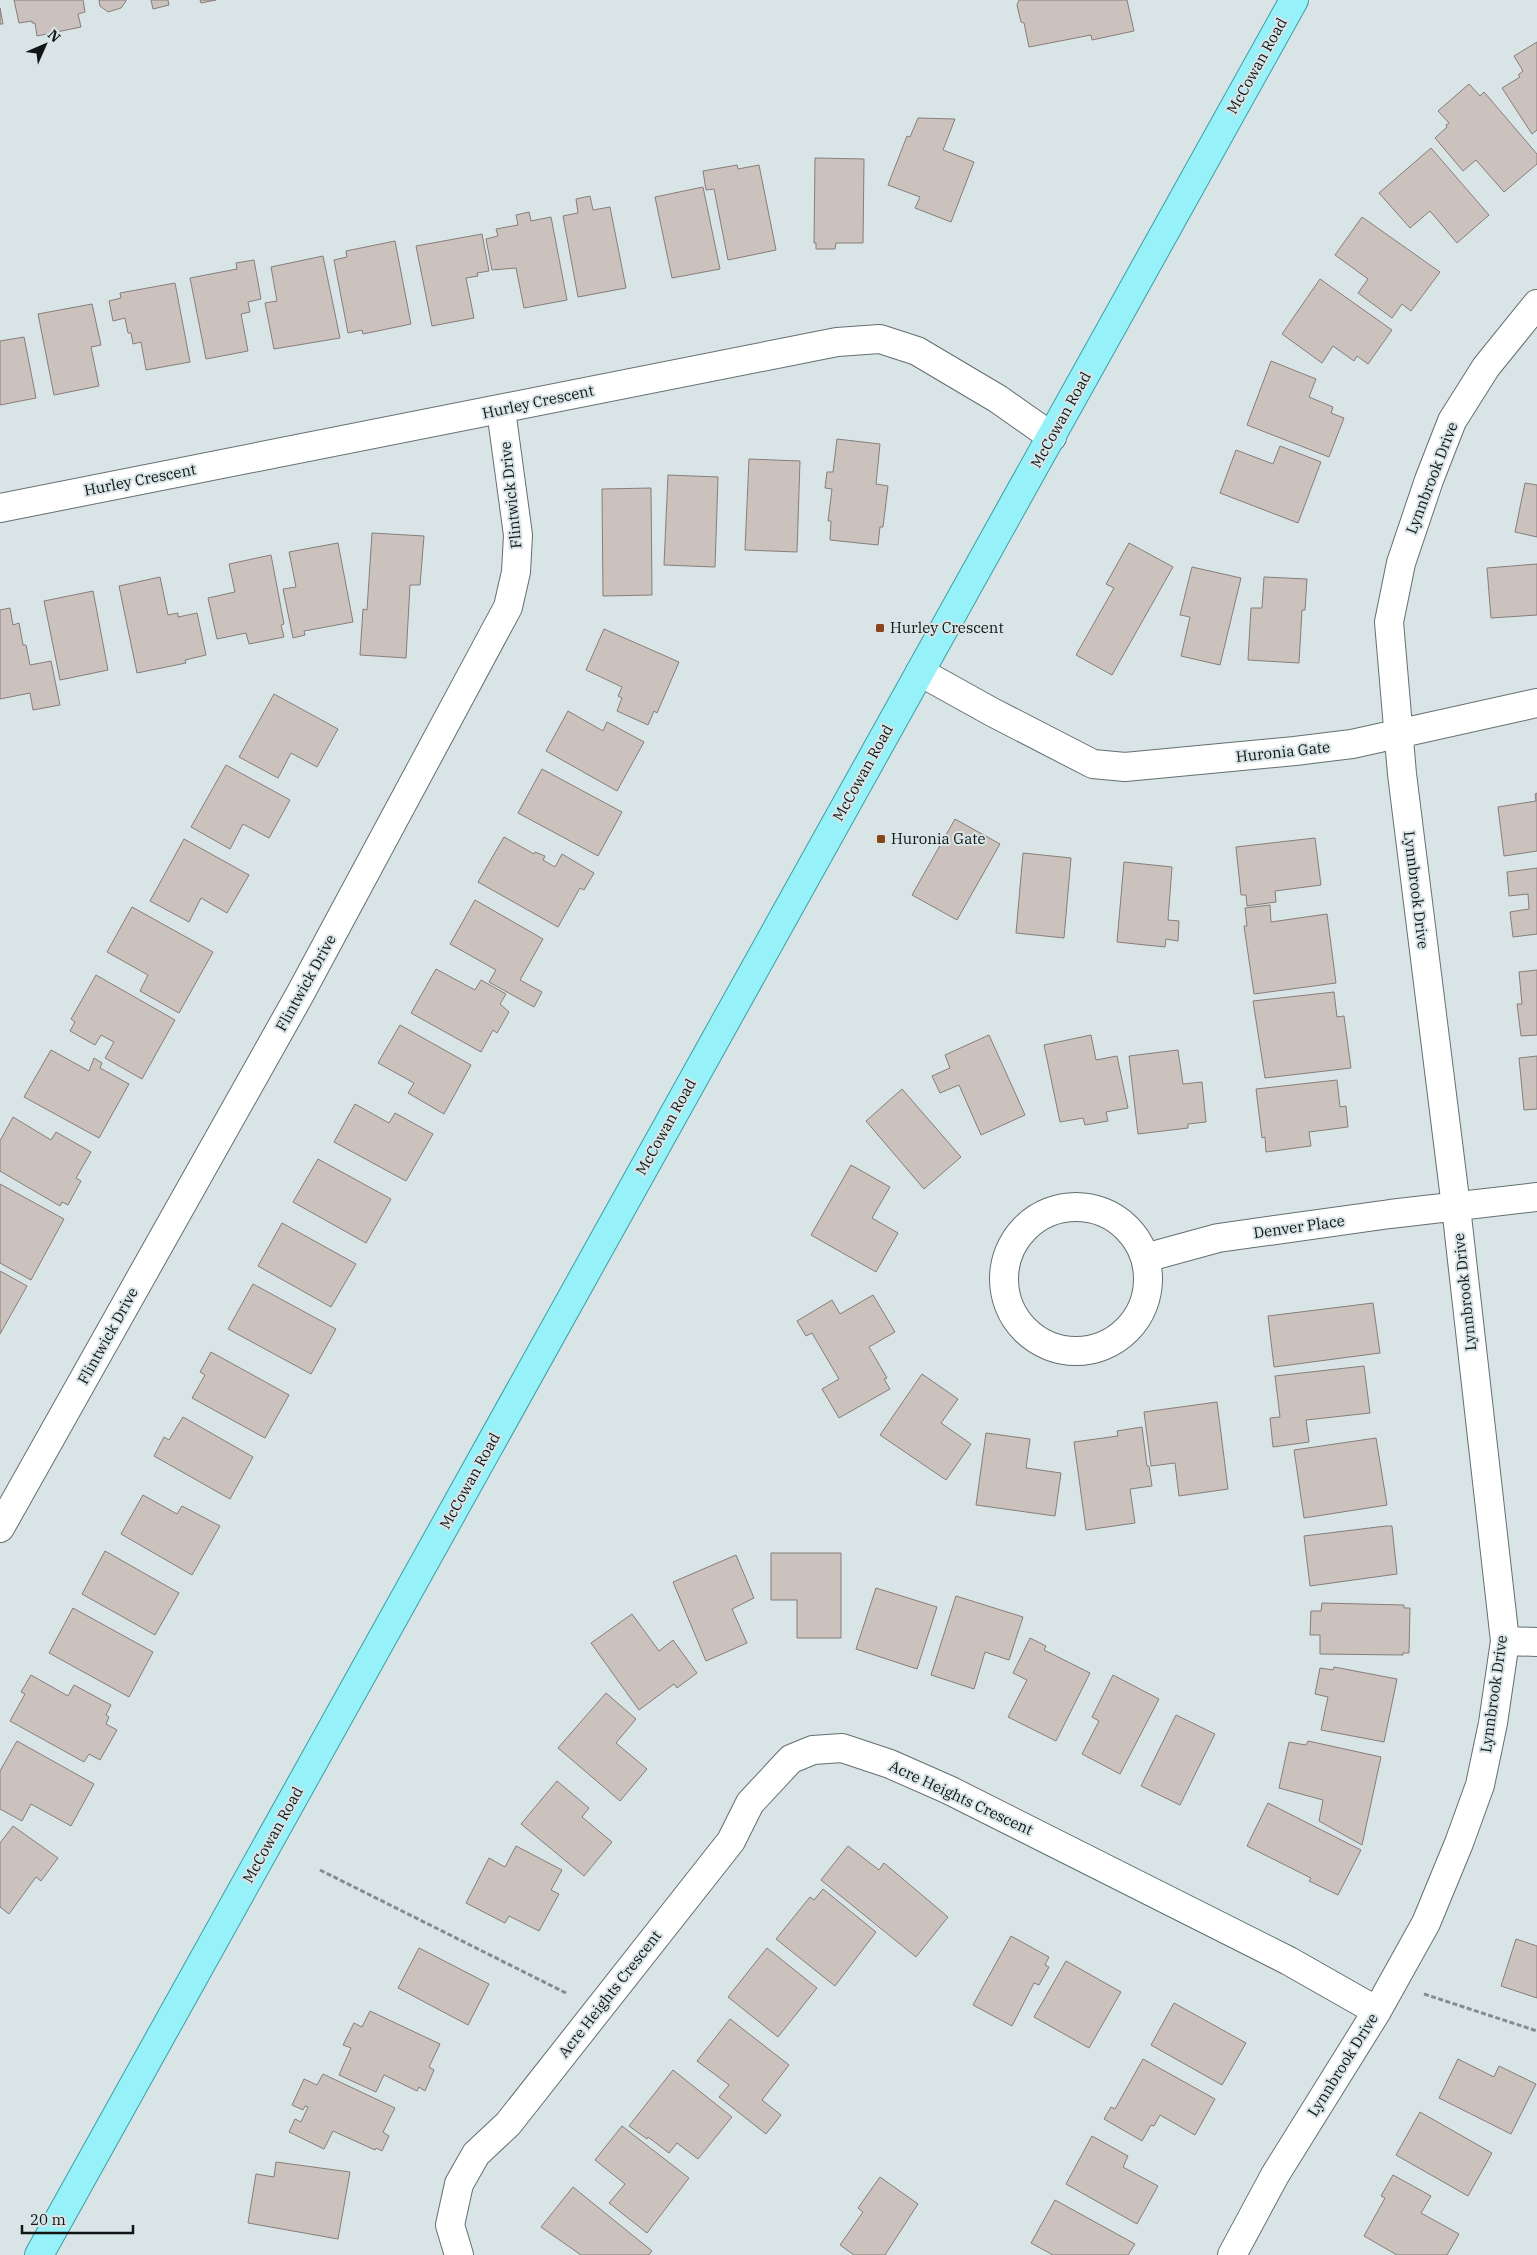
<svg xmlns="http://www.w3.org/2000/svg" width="1537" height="2255" font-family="'IBM Plex Serif',serif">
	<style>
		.building { fill: #cbc1bd; stroke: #877e7a }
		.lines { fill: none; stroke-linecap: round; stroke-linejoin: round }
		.minor-casing { stroke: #646f70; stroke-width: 30 }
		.major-casing { stroke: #3b9ea6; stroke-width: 30 }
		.path { stroke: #848d8e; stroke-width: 3; stroke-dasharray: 5 2.5; stroke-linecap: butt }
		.minor { stroke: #fff; stroke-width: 28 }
		.major { stroke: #97f1f8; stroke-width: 28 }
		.poi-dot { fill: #89441c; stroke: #d8e4e6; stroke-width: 2 }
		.labels { text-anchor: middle; stroke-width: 4; stroke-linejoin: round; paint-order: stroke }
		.street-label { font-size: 15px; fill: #101515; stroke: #d8e4e6 }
		.poi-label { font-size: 15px; fill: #101515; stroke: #d8e4e6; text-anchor: start }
	</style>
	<rect width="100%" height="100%" fill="#d8e4e6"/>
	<path class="building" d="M 14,0 L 83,0 L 85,12 L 78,14 L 81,27 L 37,36 L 35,23 L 32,23 L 32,21 L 19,23 Z
		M 99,0 L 126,0 L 126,1 L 121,8 L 108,12 L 100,6 Z
		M 151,0 L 168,0 L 169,5 L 153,9 Z
		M 200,0 L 216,0 L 201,3 Z
		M 1019,0 L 1127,0 L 1134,31 L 1092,40 L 1091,35 L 1029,47 L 1024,23 L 1021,22 L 1017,5 Z
		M 0,8 L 3,24 L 0,24 Z
		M 1537,42 L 1537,130 L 1532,134 L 1502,88 L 1520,77 L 1518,75 L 1523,71 L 1514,56 Z
		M 1469,84 L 1480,96 L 1484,92 L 1537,154 L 1537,164 L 1504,192 L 1476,160 L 1463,171 L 1435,138 L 1447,127 L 1446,125 L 1449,123 L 1438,111 Z
		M 918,118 L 955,119 L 943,150 L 974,162 L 951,222 L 915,208 L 920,197 L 888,185 L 907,136 L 910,137 Z
		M 1431,148 L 1489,215 L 1457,243 L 1430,211 L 1410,228 L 1379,193 Z
		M 815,158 L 864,159 L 863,243 L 836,243 L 835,249 L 816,249 L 816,243 L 814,243 Z
		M 737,165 L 738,169 L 759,165 L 776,250 L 728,260 L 714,189 L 706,190 L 703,171 Z
		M 703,187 L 720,269 L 672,278 L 655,197 Z
		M 590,196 L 593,210 L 610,207 L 626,288 L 578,297 L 563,216 L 578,213 L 576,199 Z
		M 529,212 L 531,221 L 551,217 L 567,300 L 524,308 L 516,268 L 492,270 L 486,239 L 498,236 L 496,229 L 518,225 L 516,215 Z
		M 1362,217 L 1440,272 L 1411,311 L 1402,304 L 1392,318 L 1358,293 L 1368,279 L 1335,255 Z
		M 482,234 L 489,271 L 477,273 L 478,276 L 466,278 L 474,318 L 432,326 L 416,246 Z
		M 395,241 L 411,324 L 363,334 L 362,330 L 348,333 L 334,260 L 347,257 L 346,251 Z
		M 323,256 L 340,338 L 274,349 L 265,303 L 277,301 L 271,267 Z
		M 254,260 L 261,299 L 248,302 L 250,312 L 241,314 L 248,351 L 206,359 L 190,278 L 237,269 L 236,263 Z
		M 1320,279 L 1392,330 L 1368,364 L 1357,356 L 1354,361 L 1333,346 L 1322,363 L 1282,334 Z
		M 175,283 L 190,362 L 146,370 L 141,342 L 133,344 L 131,333 L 128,333 L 125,318 L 113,321 L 109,301 L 121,298 L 120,293 Z
		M 92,304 L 101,345 L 91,347 L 99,386 L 54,395 L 38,314 Z
		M 24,337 L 36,398 L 0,405 L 0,341 Z
		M 1271,361 L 1316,379 L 1309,397 L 1333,407 L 1331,413 L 1344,418 L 1329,457 L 1247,425 Z
		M 837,439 L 880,444 L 876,484 L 888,486 L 883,527 L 880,527 L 878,545 L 830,540 L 831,521 L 828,521 L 832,489 L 825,488 L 827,472 L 833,472 Z
		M 1280,446 L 1321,462 L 1298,523 L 1220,493 L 1236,450 L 1273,464 Z
		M 749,459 L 800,461 L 797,552 L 745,550 Z
		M 668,475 L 718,477 L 715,567 L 664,565 Z
		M 1525,483 L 1537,485 L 1537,537 L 1515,532 Z
		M 651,488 L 652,595 L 603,596 L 602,489 Z
		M 372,533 L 424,536 L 420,585 L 410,585 L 406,658 L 360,655 L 363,609 L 367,610 Z
		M 338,543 L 353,622 L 304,631 L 305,635 L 293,638 L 283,589 L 296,587 L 289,552 Z
		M 1129,543 L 1173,567 L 1112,675 L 1076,655 L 1114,588 L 1106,584 Z
		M 271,555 L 284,624 L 281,625 L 284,637 L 249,644 L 246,633 L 217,639 L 208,598 L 235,592 L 229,564 Z
		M 1537,564 L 1537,615 L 1491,618 L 1487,568 Z
		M 1192,567 L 1241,578 L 1220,665 L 1181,656 L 1190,617 L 1180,615 Z
		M 160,577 L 168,615 L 178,613 L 178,617 L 197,613 L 206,655 L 185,660 L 186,663 L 137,673 L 119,586 Z
		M 1264,577 L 1307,579 L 1305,610 L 1302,610 L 1299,663 L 1248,660 L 1251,608 L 1262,608 Z
		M 93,591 L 108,670 L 60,680 L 44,601 Z
		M 10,608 L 13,625 L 19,623 L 23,645 L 26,645 L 30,665 L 51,661 L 60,705 L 33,710 L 30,693 L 0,699 L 0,610 Z
		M 604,629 L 679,662 L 657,713 L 654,711 L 648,725 L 617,711 L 622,698 L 618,696 L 622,687 L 586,670 Z
		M 274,694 L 338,729 L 317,767 L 291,753 L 278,778 L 239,757 Z
		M 568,711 L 603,731 L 607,722 L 644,742 L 617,791 L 546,751 Z
		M 226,765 L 290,800 L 269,838 L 243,824 L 230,849 L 191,827 Z
		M 542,769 L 622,812 L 598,856 L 518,813 Z
		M 1537,793 L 1537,851 L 1504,856 L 1498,807 L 1536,801 L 1535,794 Z
		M 955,819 L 1000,844 L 957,920 L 912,895 Z
		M 504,837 L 534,854 L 535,852 L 545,856 L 543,860 L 555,867 L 562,854 L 594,873 L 584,890 L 580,888 L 558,927 L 478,882 Z
		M 1315,838 L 1321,885 L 1275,891 L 1276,902 L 1247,906 L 1246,895 L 1241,895 L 1236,847 Z
		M 184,839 L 249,875 L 227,913 L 201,898 L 189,922 L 150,901 Z
		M 1023,853 L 1071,858 L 1064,938 L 1016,933 Z
		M 1124,862 L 1172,867 L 1168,920 L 1179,921 L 1178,941 L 1166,939 L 1165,947 L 1117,942 Z
		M 1537,868 L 1537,934 L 1513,937 L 1510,912 L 1529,909 L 1528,894 L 1509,896 L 1507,872 Z
		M 475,900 L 543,939 L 520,980 L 542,992 L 534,1007 L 489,982 L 496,970 L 450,944 Z
		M 1270,905 L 1271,922 L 1327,914 L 1336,983 L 1254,994 L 1244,926 L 1247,926 L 1245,908 Z
		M 132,907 L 213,952 L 179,1013 L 140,991 L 148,975 L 107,952 Z
		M 436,969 L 475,990 L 481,980 L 506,994 L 500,1004 L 509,1012 L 497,1033 L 493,1030 L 481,1052 L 411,1013 Z
		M 1537,970 L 1537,1035 L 1521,1036 L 1517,1004 L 1522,1004 L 1519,972 Z
		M 96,975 L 175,1020 L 142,1079 L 105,1058 L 114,1042 L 101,1035 L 95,1045 L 70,1031 L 75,1022 L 71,1019 Z
		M 1334,992 L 1337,1017 L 1344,1016 L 1351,1068 L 1265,1078 L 1253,1001 Z
		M 400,1025 L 471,1065 L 444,1114 L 408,1093 L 414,1083 L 378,1063 Z
		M 989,1035 L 1025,1115 L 981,1135 L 959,1085 L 940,1093 L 932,1076 L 950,1068 L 945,1055 Z
		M 1091,1035 L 1096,1060 L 1117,1056 L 1128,1108 L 1106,1112 L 1108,1121 L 1085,1125 L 1083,1118 L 1060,1122 L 1044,1045 Z
		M 51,1050 L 89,1071 L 94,1058 L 102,1063 L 100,1068 L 129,1084 L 99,1138 L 24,1097 Z
		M 1178,1050 L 1183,1084 L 1202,1082 L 1206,1122 L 1188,1124 L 1188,1128 L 1138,1134 L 1129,1056 Z
		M 1537,1056 L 1537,1109 L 1524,1110 L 1519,1058 Z
		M 1337,1080 L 1340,1107 L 1346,1106 L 1348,1127 L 1309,1132 L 1311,1146 L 1266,1152 L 1265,1137 L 1262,1138 L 1256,1089 Z
		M 902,1089 L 961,1157 L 924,1189 L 866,1121 Z
		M 355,1104 L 389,1123 L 395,1113 L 433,1134 L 406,1181 L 334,1142 Z
		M 13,1117 L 51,1140 L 56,1132 L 91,1152 L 76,1178 L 81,1181 L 68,1205 L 62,1202 L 60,1206 L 0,1171 L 0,1141 Z
		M 318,1159 L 391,1199 L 366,1243 L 293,1202 Z
		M 851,1165 L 890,1187 L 872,1218 L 898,1233 L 876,1272 L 811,1235 Z
		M 0,1184 L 64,1219 L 31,1280 L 0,1263 Z
		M 282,1223 L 356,1264 L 331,1307 L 258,1266 Z
		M 0,1271 L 27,1286 L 0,1334 Z
		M 253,1284 L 336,1329 L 311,1374 L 228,1329 Z
		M 873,1295 L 895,1332 L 869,1347 L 887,1378 L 884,1379 L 890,1389 L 839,1418 L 822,1389 L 839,1379 L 812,1333 L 806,1336 L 797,1321 L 832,1300 L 840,1314 Z
		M 1373,1303 L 1380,1353 L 1274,1367 L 1268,1316 Z
		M 211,1352 L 289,1395 L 265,1438 L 192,1398 L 205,1375 L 200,1372 Z
		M 1364,1366 L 1370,1413 L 1306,1420 L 1309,1442 L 1273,1447 L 1270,1418 L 1280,1417 L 1275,1376 Z
		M 922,1374 L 958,1399 L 941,1423 L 971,1444 L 946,1480 L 880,1435 Z
		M 1217,1402 L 1228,1489 L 1179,1496 L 1175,1463 L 1151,1466 L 1144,1412 Z
		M 183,1417 L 253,1457 L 230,1499 L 154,1456 L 164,1437 L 169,1440 Z
		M 1142,1427 L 1147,1466 L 1149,1466 L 1152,1486 L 1130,1489 L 1135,1523 L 1086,1530 L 1074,1442 L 1118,1436 L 1117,1431 Z
		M 986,1433 L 1030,1439 L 1026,1468 L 1061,1473 L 1055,1516 L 976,1505 Z
		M 1376,1438 L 1387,1505 L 1304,1518 L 1294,1450 Z
		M 143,1495 L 177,1514 L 182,1506 L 220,1526 L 192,1575 L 121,1534 Z
		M 1386,1526 L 1392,1526 L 1397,1574 L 1310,1586 L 1304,1536 Z
		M 105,1551 L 179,1593 L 155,1635 L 82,1594 Z
		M 771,1553 L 841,1553 L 841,1638 L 797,1638 L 797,1600 L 771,1600 Z
		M 736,1555 L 754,1598 L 732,1609 L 747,1643 L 706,1661 L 673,1582 Z
		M 876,1588 L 937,1607 L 917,1669 L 856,1649 Z
		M 956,1596 L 1023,1617 L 1009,1660 L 985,1652 L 974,1689 L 931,1675 Z
		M 1322,1603 L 1404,1605 L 1404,1608 L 1410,1608 L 1409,1653 L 1403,1653 L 1403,1655 L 1320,1654 L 1320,1635 L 1310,1635 L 1311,1611 L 1321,1611 Z
		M 73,1608 L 153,1652 L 129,1697 L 49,1653 Z
		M 632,1614 L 659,1651 L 673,1640 L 697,1673 L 677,1688 L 674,1684 L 639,1710 L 591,1643 Z
		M 1030,1638 L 1046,1646 L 1044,1650 L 1090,1673 L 1056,1741 L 1008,1717 L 1027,1680 L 1013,1673 Z
		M 1334,1667 L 1397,1679 L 1384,1742 L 1321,1730 L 1328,1697 L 1315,1694 L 1320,1668 L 1333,1670 Z
		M 31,1675 L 68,1696 L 74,1685 L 111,1705 L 106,1715 L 109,1717 L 106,1724 L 117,1730 L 100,1760 L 89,1754 L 84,1762 L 10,1721 L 25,1694 L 21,1692 Z
		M 1113,1675 L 1159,1699 L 1120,1774 L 1082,1754 L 1099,1721 L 1092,1717 Z
		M 606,1693 L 636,1719 L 616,1743 L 647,1769 L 620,1801 L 558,1748 Z
		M 1176,1715 L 1215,1734 L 1180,1805 L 1141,1786 Z
		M 17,1741 L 94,1784 L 71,1826 L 31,1804 L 22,1821 L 0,1809 L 0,1771 Z
		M 1308,1741 L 1381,1757 L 1362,1845 L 1319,1821 L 1323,1800 L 1279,1788 L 1289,1742 L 1306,1745 Z
		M 557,1781 L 589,1808 L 582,1817 L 612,1842 L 584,1876 L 521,1824 Z
		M 1268,1803 L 1361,1850 L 1338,1895 L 1309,1881 L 1311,1878 L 1247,1846 Z
		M 13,1826 L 58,1858 L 41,1881 L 36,1877 L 9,1914 L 0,1907 L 0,1843 Z
		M 516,1846 L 562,1870 L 551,1890 L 559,1894 L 539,1931 L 509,1916 L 505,1923 L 466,1903 L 489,1858 L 505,1867 Z
		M 848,1846 L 879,1870 L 884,1863 L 948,1917 L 916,1957 L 821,1880 Z
		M 823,1889 L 876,1932 L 835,1986 L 776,1939 L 810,1897 L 814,1900 Z
		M 1011,1936 L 1049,1957 L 1045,1965 L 1049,1967 L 1039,1985 L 1034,1983 L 1012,2026 L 973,2005 Z
		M 1516,1939 L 1537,1946 L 1537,1998 L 1501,1986 Z
		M 419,1948 L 489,1984 L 468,2025 L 398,1988 Z
		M 767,1948 L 817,1988 L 778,2037 L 728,1997 Z
		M 1066,1961 L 1121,1992 L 1089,2048 L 1034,2017 Z
		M 1174,2003 L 1246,2043 L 1222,2085 L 1151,2045 Z
		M 370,2011 L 440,2044 L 429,2067 L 434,2070 L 425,2091 L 419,2087 L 417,2091 L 384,2075 L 376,2092 L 339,2075 L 351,2048 L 343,2045 L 354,2023 L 362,2027 Z
		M 730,2019 L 789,2065 L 762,2100 L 781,2115 L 766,2134 L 719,2097 L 729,2085 L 697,2061 Z
		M 1143,2059 L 1215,2099 L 1195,2135 L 1160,2115 L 1154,2126 L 1151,2125 L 1142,2141 L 1104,2119 L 1111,2107 L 1115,2109 Z
		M 1458,2059 L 1494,2077 L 1499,2066 L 1536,2084 L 1511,2134 L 1439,2098 Z
		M 673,2070 L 732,2117 L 698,2159 L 677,2143 L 669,2153 L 648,2137 L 647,2139 L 629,2126 Z
		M 323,2074 L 395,2108 L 383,2132 L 389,2136 L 382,2151 L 376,2148 L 375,2150 L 333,2131 L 324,2149 L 289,2132 L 295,2119 L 301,2122 L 308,2107 L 305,2106 L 303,2110 L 292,2105 L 304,2079 L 317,2085 Z
		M 1420,2112 L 1492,2153 L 1468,2196 L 1396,2155 Z
		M 622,2126 L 689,2178 L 647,2233 L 609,2203 L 625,2184 L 595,2160 Z
		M 1092,2136 L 1128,2156 L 1123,2167 L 1158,2186 L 1137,2224 L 1066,2184 Z
		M 276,2162 L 350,2172 L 338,2239 L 248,2223 L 256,2174 L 274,2177 Z
		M 1393,2175 L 1431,2196 L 1421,2213 L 1459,2234 L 1447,2255 L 1397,2255 L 1364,2236 L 1385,2198 L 1381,2196 Z
		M 880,2177 L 918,2204 L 885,2255 L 854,2255 L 840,2245 L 863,2212 L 858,2208 Z
		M 573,2187 L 652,2251 L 649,2255 L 581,2255 L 541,2227 Z
		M 1055,2200 L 1135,2244 L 1128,2255 L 1053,2255 L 1031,2243 Z"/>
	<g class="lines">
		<g class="minor-casing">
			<path id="minor" d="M 0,508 L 837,342 L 880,339 L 917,351 L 998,399 L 1052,437
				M 920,672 L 992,712 L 1093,764 L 1125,767 L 1295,751 L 1352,744 L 1537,703
				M1004 1279a72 72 0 1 1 144 0a72 72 0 1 1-144 0Z
				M 1145,1258 L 1218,1238 L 1390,1214 L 1537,1197
				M 0,1528 L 299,996 L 508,607 L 516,572 L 518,535 L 501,410
				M 1505,1641 L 1537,1642
				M 459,2255 L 450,2225 L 459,2184 L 476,2154 L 508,2124 L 731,1841 L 750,1803 L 791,1759 L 813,1750 L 842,1748 L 890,1764 L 949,1790 L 1289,1961 L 1377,2011
				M 1232,2255 L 1275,2175 L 1377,2011 L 1426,1923 L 1459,1843 L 1480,1785 L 1493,1723 L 1505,1641 L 1456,1207 L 1402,774 L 1389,622 L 1401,563 L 1429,480 L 1452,421 L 1486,367 L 1537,304"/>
		</g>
		<g class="major-casing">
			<path id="major" d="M 39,2255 L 1294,0"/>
		</g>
		<path class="path" d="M 320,1870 L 568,1994
			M 1424,1994 L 1537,2031"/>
		<use href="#minor" class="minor"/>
		<use href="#major" class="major"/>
	</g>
	<g class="poi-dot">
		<rect x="875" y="623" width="10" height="10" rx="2.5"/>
		<rect x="876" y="834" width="10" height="10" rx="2.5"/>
	</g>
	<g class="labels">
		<g class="street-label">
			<text transform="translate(1257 66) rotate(-61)" y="5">McCowan Road</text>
			<text transform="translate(538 402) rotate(-12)" y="5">Hurley Crescent</text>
			<text transform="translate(1061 420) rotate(-61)" y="5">McCowan Road</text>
			<text transform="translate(1432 478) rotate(-69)" y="5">Lynnbrook Drive</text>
			<text transform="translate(140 480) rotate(-11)" y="5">Hurley Crescent</text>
			<text transform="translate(511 495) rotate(-96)" y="5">Flintwick Drive</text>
			<text transform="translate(1283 752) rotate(-6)" y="5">Huronia Gate</text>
			<text transform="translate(863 773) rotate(-61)" y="5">McCowan Road</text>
			<text transform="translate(1416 890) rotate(83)" y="5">Lynnbrook Drive</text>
			<text transform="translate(306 983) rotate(-61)" y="5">Flintwick Drive</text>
			<text transform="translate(666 1127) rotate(-61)" y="5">McCowan Road</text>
			<text transform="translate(1299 1227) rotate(-8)" y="5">Denver Place</text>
			<text transform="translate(1465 1292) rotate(-96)" y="5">Lynnbrook Drive</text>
			<text transform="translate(108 1336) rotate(-61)" y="5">Flintwick Drive</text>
			<text transform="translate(470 1481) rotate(-61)" y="5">McCowan Road</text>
			<text transform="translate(1494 1694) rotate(-82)" y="5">Lynnbrook Drive</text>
			<text transform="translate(961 1798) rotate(25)" y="5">Acre Heights Crescent</text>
			<text transform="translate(273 1835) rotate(-61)" y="5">McCowan Road</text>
			<text transform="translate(610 1994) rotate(-52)" y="5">Acre Heights Crescent</text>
			<text transform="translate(1343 2065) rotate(-58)" y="5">Lynnbrook Drive</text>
		</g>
		<g class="poi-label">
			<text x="890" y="633">Hurley Crescent</text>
			<text x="891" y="844">Huronia Gate</text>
		</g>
	</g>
	<g transform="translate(45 45) rotate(45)" stroke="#d8e4e6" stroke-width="4" paint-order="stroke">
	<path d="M0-4L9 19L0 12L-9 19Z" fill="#101515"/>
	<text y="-8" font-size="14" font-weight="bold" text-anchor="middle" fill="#101515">N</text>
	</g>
	<path d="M22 2225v8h111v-8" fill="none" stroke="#101515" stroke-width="2.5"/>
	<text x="30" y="2225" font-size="15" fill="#101515" stroke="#d8e4e6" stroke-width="4" paint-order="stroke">20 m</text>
</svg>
